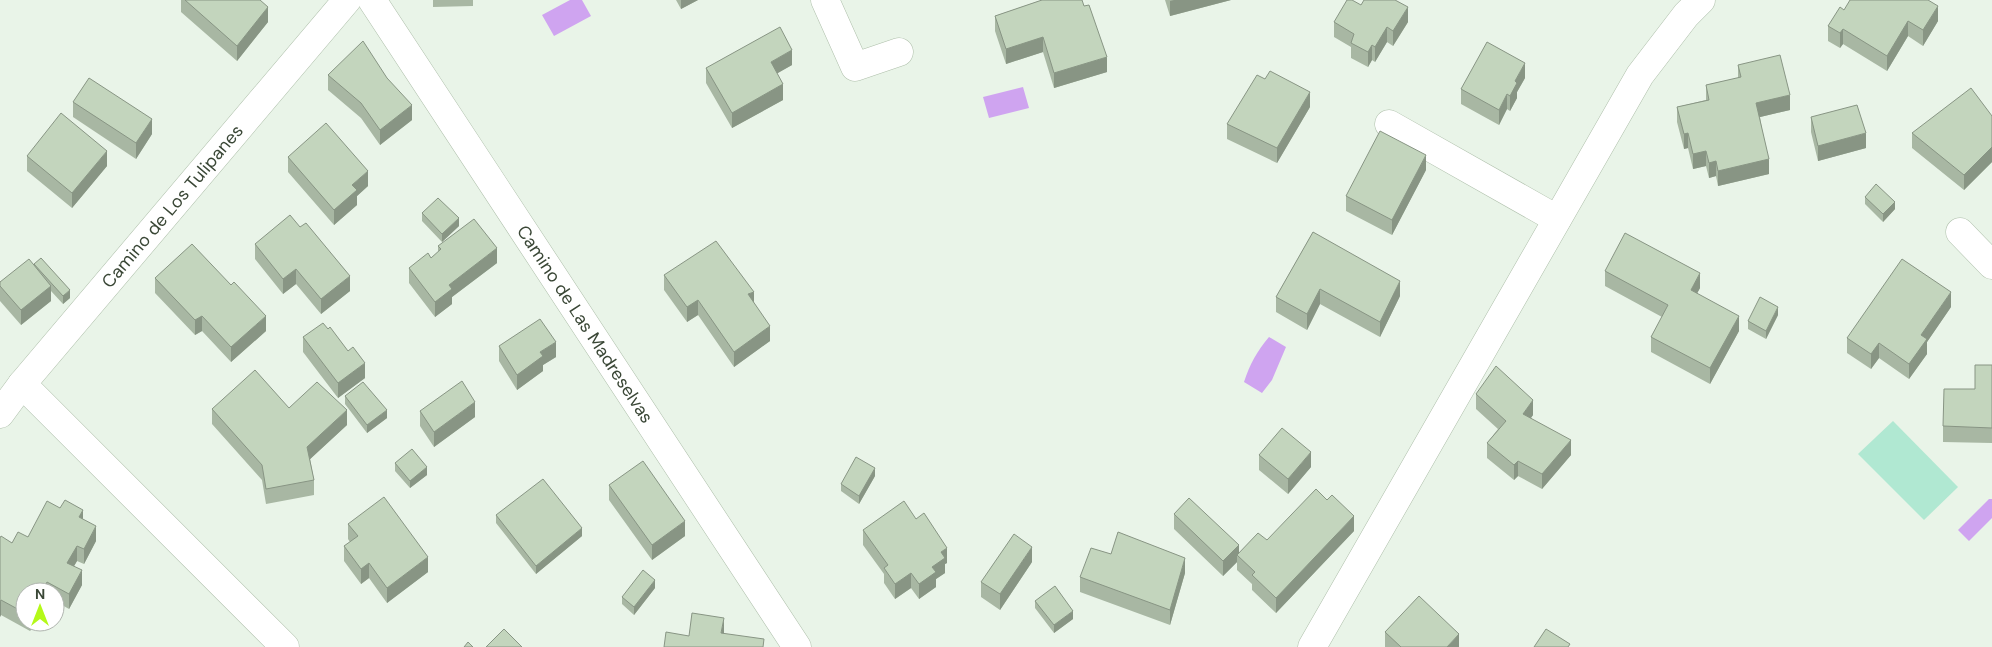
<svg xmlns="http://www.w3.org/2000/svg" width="1992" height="647" font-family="'DM Sans',sans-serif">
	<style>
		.green { fill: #b0e8d2 }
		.water { fill: #cfa4f0 }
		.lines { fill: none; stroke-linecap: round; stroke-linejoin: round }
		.minor-casing { stroke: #aebfaa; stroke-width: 29 }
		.minor { stroke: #fff; stroke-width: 28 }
		.wall { fill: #a8b7a3 }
		.shaded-wall { fill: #889584 }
		.building { fill: #c3d5bd; stroke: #889584 }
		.labels { text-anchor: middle; stroke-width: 5; stroke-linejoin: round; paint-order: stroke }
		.street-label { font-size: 18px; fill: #3a4736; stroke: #fff }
	</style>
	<rect width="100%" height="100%" fill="#e9f4e8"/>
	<path class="green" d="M 1893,421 L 1958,487 L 1924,520 L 1858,454 Z"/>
	<path class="water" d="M 570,0 L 582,0 L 591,16 L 554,36 L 542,15 Z
		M 1023,87 L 1029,108 L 989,118 L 983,97 Z
		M 1269,337 L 1286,347 L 1272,380 L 1262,393 L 1244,382 C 1250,364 1257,351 1269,337 Z
		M 1989,499 L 1992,499 L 1992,518 L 1969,541 L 1958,530 Z"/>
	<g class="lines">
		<g class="minor-casing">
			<g id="minor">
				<path id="s1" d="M 372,0 L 797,647"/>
				<path d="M 825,0 L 855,67 L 899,52"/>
				<path d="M 1389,124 L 1557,219"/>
				<path d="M 1960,232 L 1992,265"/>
				<path d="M 22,384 L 285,647"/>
				<path id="s2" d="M 0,414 L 22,384 L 347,0"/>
				<path d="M 1312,647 L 1640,75 L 1686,15 L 1701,0"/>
			</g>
		</g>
		<use href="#minor" class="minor"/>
	</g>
	<path class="wall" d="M 181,0 L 260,0 L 268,22 L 237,61 L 181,12 Z
		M 433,0 L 473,0 L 473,6 L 433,7 Z
		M 676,0 L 698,0 L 681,9 Z
		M 1042,0 L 1107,72 L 1054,88 L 1043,52 L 1006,64 L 995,31 L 995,16 Z
		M 1165,0 L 1231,0 L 1170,16 Z
		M 1361,5 L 1408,22 L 1393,46 L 1387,42 L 1375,62 L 1372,60 L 1368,67 L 1351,58 L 1351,47 L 1334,37 L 1334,22 Z
		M 1844,10 L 1938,21 L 1923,46 L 1908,36 L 1887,71 L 1843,44 L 1840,48 L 1828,41 L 1828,26 Z
		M 792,65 L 777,73 L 783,100 L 732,128 L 706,83 L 706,68 Z
		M 1738,65 L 1790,110 L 1760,117 L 1769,174 L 1718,186 L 1716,176 L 1709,178 L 1706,166 L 1693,169 L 1688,148 L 1684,149 L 1677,122 L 1677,107 L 1706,100 L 1706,85 L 1738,78 Z
		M 328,75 L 387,78 L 412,120 L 380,145 L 361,118 L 328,90 Z
		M 1525,78 L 1517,92 L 1517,98 L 1510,111 L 1507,109 L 1499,125 L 1461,104 L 1461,89 Z
		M 73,102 L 152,134 L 136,159 L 73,117 Z
		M 1310,107 L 1277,163 L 1227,139 L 1227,124 Z
		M 1992,116 L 1992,162 L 1964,190 L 1912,148 L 1912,133 Z
		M 1811,117 L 1866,148 L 1818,161 L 1811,132 Z
		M 27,156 L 107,166 L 72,208 L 27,171 Z
		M 288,157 L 368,186 L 357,196 L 357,205 L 334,225 L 288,172 Z
		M 1426,170 L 1392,235 L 1346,211 L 1346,196 Z
		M 1865,197 L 1895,209 L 1883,222 L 1865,204 Z
		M 422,213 L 459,226 L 442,242 L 422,221 Z
		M 1313,232 L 1400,296 L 1380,337 L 1320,304 L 1307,330 L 1276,312 L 1276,297 Z
		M 255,244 L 350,291 L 321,314 L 296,284 L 283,294 L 255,259 Z
		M 438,246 L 497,263 L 452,297 L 452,304 L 435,317 L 409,283 L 409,268 L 431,258 L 438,252 Z
		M 34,264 L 70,298 L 63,304 L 51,291 L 51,301 L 21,325 L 0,301 L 0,282 Z
		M 1605,271 L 1700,288 L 1697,293 L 1739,331 L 1710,384 L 1651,352 L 1651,337 L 1662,317 L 1605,286 Z
		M 664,275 L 754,303 L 770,341 L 734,367 L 698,315 L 687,322 L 664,290 Z
		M 155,278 L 266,331 L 231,362 L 202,331 L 195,335 L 155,293 Z
		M 1951,307 L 1927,342 L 1927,354 L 1909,379 L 1879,358 L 1871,369 L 1847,353 L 1847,338 Z
		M 1778,315 L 1766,339 L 1748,329 L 1748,321 Z
		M 328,329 L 365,378 L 338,398 L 303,352 L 303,337 Z
		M 499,346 L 556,357 L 543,365 L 543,371 L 517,390 L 499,361 Z
		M 1992,365 L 1992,443 L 1943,442 L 1943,426 L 1975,389 Z
		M 1476,394 L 1533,415 L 1531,418 L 1571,455 L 1542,489 L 1518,476 L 1514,480 L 1487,458 L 1487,443 L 1498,429 L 1476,409 Z
		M 345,396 L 387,418 L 367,433 L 345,404 Z
		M 289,408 L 347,425 L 310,459 L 314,480 L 314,495 L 266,504 L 262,480 L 212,424 L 212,409 Z
		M 420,411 L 475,417 L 434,447 L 420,426 Z
		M 1259,455 L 1311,467 L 1288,494 L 1259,470 Z
		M 395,463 L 427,475 L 410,488 L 395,471 Z
		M 875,476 L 859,504 L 841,491 L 841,484 Z
		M 609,485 L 685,536 L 652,560 L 609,500 Z
		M 60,508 L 83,519 L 96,541 L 84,564 L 77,561 L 74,566 L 82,585 L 69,609 L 55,601 L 55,592 L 25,592 L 25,622 L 34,622 L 30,631 L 1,615 L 0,617 L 0,538 L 12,543 L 28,537 Z
		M 1174,514 L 1239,553 L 1267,540 L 1354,531 L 1276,613 L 1252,590 L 1252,584 L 1237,570 L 1237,562 L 1223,576 L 1174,529 Z
		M 496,515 L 582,536 L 536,574 L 496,523 Z
		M 348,524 L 428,572 L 387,603 L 369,578 L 361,584 L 344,561 L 344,546 L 350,542 L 348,539 Z
		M 863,530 L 947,563 L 945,564 L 945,573 L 936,579 L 936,587 L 919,599 L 911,588 L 895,599 L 884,583 L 884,574 L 863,545 Z
		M 1111,554 L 1185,573 L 1170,625 L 1080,592 L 1080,577 Z
		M 1032,562 L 1000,610 L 981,597 L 981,582 Z
		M 655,588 L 634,615 L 622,604 L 622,597 Z
		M 1035,601 L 1073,619 L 1054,633 L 1035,608 Z
		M 1385,632 L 1459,647 L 1385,647 Z"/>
	<path class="shaded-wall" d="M 681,0 L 698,0 L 681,9 Z
		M 1174,0 L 1231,0 L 1170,16 L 1170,1 Z
		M 1938,6 L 1938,21 L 1923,46 L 1923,30 Z
		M 268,7 L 268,22 L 237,61 L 237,46 Z
		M 1408,7 L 1408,22 L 1393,46 L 1393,31 Z
		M 1908,21 L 1908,36 L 1887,71 L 1887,56 Z
		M 1387,27 L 1387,42 L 1375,62 L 1375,47 Z
		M 1843,29 L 1843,44 L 1840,48 L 1840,33 Z
		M 1043,37 L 1043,52 L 1006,64 L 1006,49 Z
		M 1372,45 L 1372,60 L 1368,67 L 1368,52 Z
		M 792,50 L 792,65 L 771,77 L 771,62 Z
		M 1107,57 L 1107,72 L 1054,88 L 1054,73 Z
		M 1525,63 L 1525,78 L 1517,92 L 1517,98 L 1510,111 L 1510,96 L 1515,81 Z
		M 783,84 L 783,100 L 732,128 L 732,113 Z
		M 1310,92 L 1310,107 L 1277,163 L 1277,148 Z
		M 1507,94 L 1507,109 L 1499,125 L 1499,110 Z
		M 1790,95 L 1790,110 L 1756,118 L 1756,103 Z
		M 412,105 L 412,120 L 380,145 L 380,130 Z
		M 152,119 L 152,134 L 136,159 L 136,143 Z
		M 1688,133 L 1688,148 L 1684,149 L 1684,134 Z
		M 1866,133 L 1866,148 L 1818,161 L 1818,146 Z
		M 1992,147 L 1992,162 L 1964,190 L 1964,175 Z
		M 107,151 L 107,166 L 72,208 L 72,193 Z
		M 1706,151 L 1706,166 L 1693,169 L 1693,154 Z
		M 1426,155 L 1426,170 L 1392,235 L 1392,220 Z
		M 1769,159 L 1769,174 L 1718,186 L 1718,171 Z
		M 1716,161 L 1716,176 L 1709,178 L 1709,163 Z
		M 368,171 L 368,186 L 357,196 L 357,205 L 334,225 L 334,210 L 352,185 Z
		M 1895,202 L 1895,209 L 1883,222 L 1883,214 Z
		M 459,218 L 459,226 L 442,242 L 442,234 Z
		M 497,248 L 497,263 L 452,297 L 452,304 L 435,317 L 435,302 L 449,285 Z
		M 296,269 L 296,284 L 283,294 L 283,279 Z
		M 1700,273 L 1700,288 L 1691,305 L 1691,290 Z
		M 350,276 L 350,291 L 321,314 L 321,299 Z
		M 1400,281 L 1400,296 L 1380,337 L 1380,322 Z
		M 51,286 L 51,301 L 21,325 L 21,310 Z
		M 1320,289 L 1320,304 L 1307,330 L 1307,314 Z
		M 70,290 L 70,298 L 63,304 L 63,296 Z
		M 754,292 L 754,307 L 748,294 Z
		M 1951,292 L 1951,307 L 1927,342 L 1927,354 L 1909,379 L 1909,364 L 1921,335 Z
		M 698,300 L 698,315 L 687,322 L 687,307 Z
		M 1778,307 L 1778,315 L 1766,339 L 1766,331 Z
		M 202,316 L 202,331 L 195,335 L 195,320 Z
		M 266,316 L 266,331 L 231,362 L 231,347 Z
		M 1739,316 L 1739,331 L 1710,384 L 1710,368 Z
		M 770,326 L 770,341 L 734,367 L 734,352 Z
		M 556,342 L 556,357 L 543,365 L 543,371 L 517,390 L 517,375 L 540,352 Z
		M 1879,343 L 1879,358 L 1871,369 L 1871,354 Z
		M 365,363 L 365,378 L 338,398 L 338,383 Z
		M 1533,400 L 1533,415 L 1523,429 L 1523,414 Z
		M 475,402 L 475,417 L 434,447 L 434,432 Z
		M 347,410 L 347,425 L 307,462 L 307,447 Z
		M 387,410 L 387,418 L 367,433 L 367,425 Z
		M 1571,440 L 1571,455 L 1542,489 L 1542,474 Z
		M 1311,452 L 1311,467 L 1288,494 L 1288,479 Z
		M 1518,461 L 1518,476 L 1514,480 L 1514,465 Z
		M 427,467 L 427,475 L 410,488 L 410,481 Z
		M 875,468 L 875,476 L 859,504 L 859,496 Z
		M 83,510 L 83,525 L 79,517 Z
		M 1354,516 L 1354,531 L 1276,613 L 1276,598 Z
		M 685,521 L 685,536 L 652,560 L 652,545 Z
		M 96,526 L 96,541 L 84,564 L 84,549 Z
		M 582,528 L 582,536 L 536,574 L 536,566 Z
		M 1239,545 L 1239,556 L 1237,555 L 1237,562 L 1223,576 L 1223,561 Z
		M 77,546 L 77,561 L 67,578 L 67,563 Z
		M 1032,547 L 1032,562 L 1000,610 L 1000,594 Z
		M 947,548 L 947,563 L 945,564 L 945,573 L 936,579 L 936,587 L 919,599 L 919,584 L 932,567 L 941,552 Z
		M 428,557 L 428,572 L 387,603 L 387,588 Z
		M 1185,558 L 1185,573 L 1170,625 L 1170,610 Z
		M 369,563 L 369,578 L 361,584 L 361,569 Z
		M 82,570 L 82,585 L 69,609 L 69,594 Z
		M 911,573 L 911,588 L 895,599 L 895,584 Z
		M 655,580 L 655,588 L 634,615 L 634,607 Z
		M 47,582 L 47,592 L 42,592 Z
		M 1,600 L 1,615 L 0,617 L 0,602 Z
		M 1073,611 L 1073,619 L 1054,633 L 1054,625 Z
		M 724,618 L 724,633 L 721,647 L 721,633 Z
		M 30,622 L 34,622 L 30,631 Z
		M 1459,634 L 1459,647 L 1447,647 Z"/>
	<path class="building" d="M 185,0 L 260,0 L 268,7 L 237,46 Z
		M 1042,0 L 1082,0 L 1084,6 L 1089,5 L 1107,57 L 1054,73 L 1043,37 L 1006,49 L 995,16 Z
		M 1347,0 L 1352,0 L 1361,5 L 1364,0 L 1395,0 L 1408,7 L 1393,31 L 1387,27 L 1375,47 L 1372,45 L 1368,52 L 1351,43 L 1354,34 L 1334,22 Z
		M 1850,0 L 1928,0 L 1938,6 L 1923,30 L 1908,21 L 1887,56 L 1843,29 L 1840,33 L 1828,26 L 1840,7 L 1844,10 Z
		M 780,27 L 792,50 L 771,62 L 783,84 L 732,113 L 706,68 Z
		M 363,41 L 387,78 L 412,105 L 380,130 L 361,103 L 328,75 Z
		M 1487,42 L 1525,63 L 1515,81 L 1517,83 L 1510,96 L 1507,94 L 1499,110 L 1461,89 Z
		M 1780,55 L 1790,95 L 1756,103 L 1769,159 L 1718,171 L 1716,161 L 1709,163 L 1706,151 L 1693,154 L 1688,133 L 1684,134 L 1677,107 L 1709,100 L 1706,85 L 1741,77 L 1738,65 Z
		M 1270,71 L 1310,92 L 1277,148 L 1227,124 L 1257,75 L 1265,79 Z
		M 89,78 L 152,119 L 136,143 L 73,102 Z
		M 1971,88 L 1992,116 L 1992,147 L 1964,175 L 1912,133 Z
		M 1857,105 L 1866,133 L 1818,146 L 1811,117 Z
		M 61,113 L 107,151 L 72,193 L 27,156 Z
		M 326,123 L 368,171 L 352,185 L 357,190 L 334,210 L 288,157 Z
		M 1380,131 L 1426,155 L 1392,220 L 1346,196 Z
		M 1876,184 L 1895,202 L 1883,214 L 1865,197 Z
		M 438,198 L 459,218 L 442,234 L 422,213 Z
		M 290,215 L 300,227 L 306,223 L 350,276 L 321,299 L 296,269 L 283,279 L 255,244 Z
		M 474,219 L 497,248 L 449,285 L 452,289 L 435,302 L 409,268 L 428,253 L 431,258 L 441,249 L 438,246 Z
		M 1313,232 L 1400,281 L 1380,322 L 1320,289 L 1307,314 L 1276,297 Z
		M 1625,233 L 1700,273 L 1691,290 L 1739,316 L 1710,368 L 1651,337 L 1668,305 L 1605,271 Z
		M 716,241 L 754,292 L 748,294 L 770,326 L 734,352 L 698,300 L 687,307 L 664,275 Z
		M 192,244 L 231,285 L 234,282 L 266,316 L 231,347 L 202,316 L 195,320 L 155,278 Z
		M 41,258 L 70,290 L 63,296 L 34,264 Z
		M 29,259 L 51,286 L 21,310 L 0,286 L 0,282 Z
		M 1902,259 L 1951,292 L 1921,335 L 1927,339 L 1909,364 L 1879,343 L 1871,354 L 1847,338 Z
		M 1760,297 L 1778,307 L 1766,331 L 1748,321 Z
		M 540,319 L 556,342 L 540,352 L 543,356 L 517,375 L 499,346 Z
		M 323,323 L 328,329 L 330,327 L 348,351 L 353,347 L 365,363 L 338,383 L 303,337 Z
		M 1975,365 L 1992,365 L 1992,428 L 1943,426 L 1944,389 L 1975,389 Z
		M 1496,366 L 1533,400 L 1523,414 L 1571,440 L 1542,474 L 1518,461 L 1514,465 L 1487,443 L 1506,421 L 1476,394 Z
		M 255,370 L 289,408 L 317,382 L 347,410 L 307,447 L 314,480 L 266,489 L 262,465 L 212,409 Z
		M 462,381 L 475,402 L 434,432 L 420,411 Z
		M 363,382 L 387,410 L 367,425 L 345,396 Z
		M 1282,428 L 1311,452 L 1288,479 L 1259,455 Z
		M 412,449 L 427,467 L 410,481 L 395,463 Z
		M 856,457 L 875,468 L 859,496 L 841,484 Z
		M 643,461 L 685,521 L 652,545 L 609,485 Z
		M 543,479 L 582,528 L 536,566 L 496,515 Z
		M 1316,489 L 1327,500 L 1332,495 L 1354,516 L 1276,598 L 1252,575 L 1255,572 L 1237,555 L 1258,533 L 1267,540 Z
		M 384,497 L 428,557 L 387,588 L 369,563 L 361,569 L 344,546 L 358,536 L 348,524 Z
		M 1189,498 L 1239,545 L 1223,561 L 1174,514 Z
		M 65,500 L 83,510 L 79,517 L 96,526 L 84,549 L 77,546 L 67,563 L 82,570 L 69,594 L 47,582 L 42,592 L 25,592 L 25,613 L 1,600 L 0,602 L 0,538 L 1,536 L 12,543 L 18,532 L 28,537 L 47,501 L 60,508 Z
		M 904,501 L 916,519 L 924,513 L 947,548 L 941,552 L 945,558 L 932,567 L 936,572 L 919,584 L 911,573 L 895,584 L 884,568 L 888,565 L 863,530 Z
		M 1118,532 L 1185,558 L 1170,610 L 1080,577 L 1091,548 L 1111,554 Z
		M 1014,534 L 1032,547 L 1000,594 L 981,582 Z
		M 643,570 L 655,580 L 634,607 L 622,597 Z
		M 1055,586 L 1073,611 L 1054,625 L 1035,601 Z
		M 1419,596 L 1459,634 L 1447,647 L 1401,647 L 1385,632 Z
		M 692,613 L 724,618 L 721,633 L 764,639 L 763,647 L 664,647 L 666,632 L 689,636 Z
		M 504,629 L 522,647 L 486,647 Z
		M 1546,629 L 1570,644 L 1568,647 L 1534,647 Z
		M 468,642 L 473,647 L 464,647 Z"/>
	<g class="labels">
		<g class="street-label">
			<text dy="6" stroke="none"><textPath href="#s2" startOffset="270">Camino de Los Tulipanes</textPath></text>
			<text dy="6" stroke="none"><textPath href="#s1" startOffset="388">Camino de Las Madreselvas</textPath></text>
		</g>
	</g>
	<g transform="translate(40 607)"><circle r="24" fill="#ffffff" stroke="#b0b5af"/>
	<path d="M0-4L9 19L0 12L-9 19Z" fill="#b4f919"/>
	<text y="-8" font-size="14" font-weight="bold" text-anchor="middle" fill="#3a4736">N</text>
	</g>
</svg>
